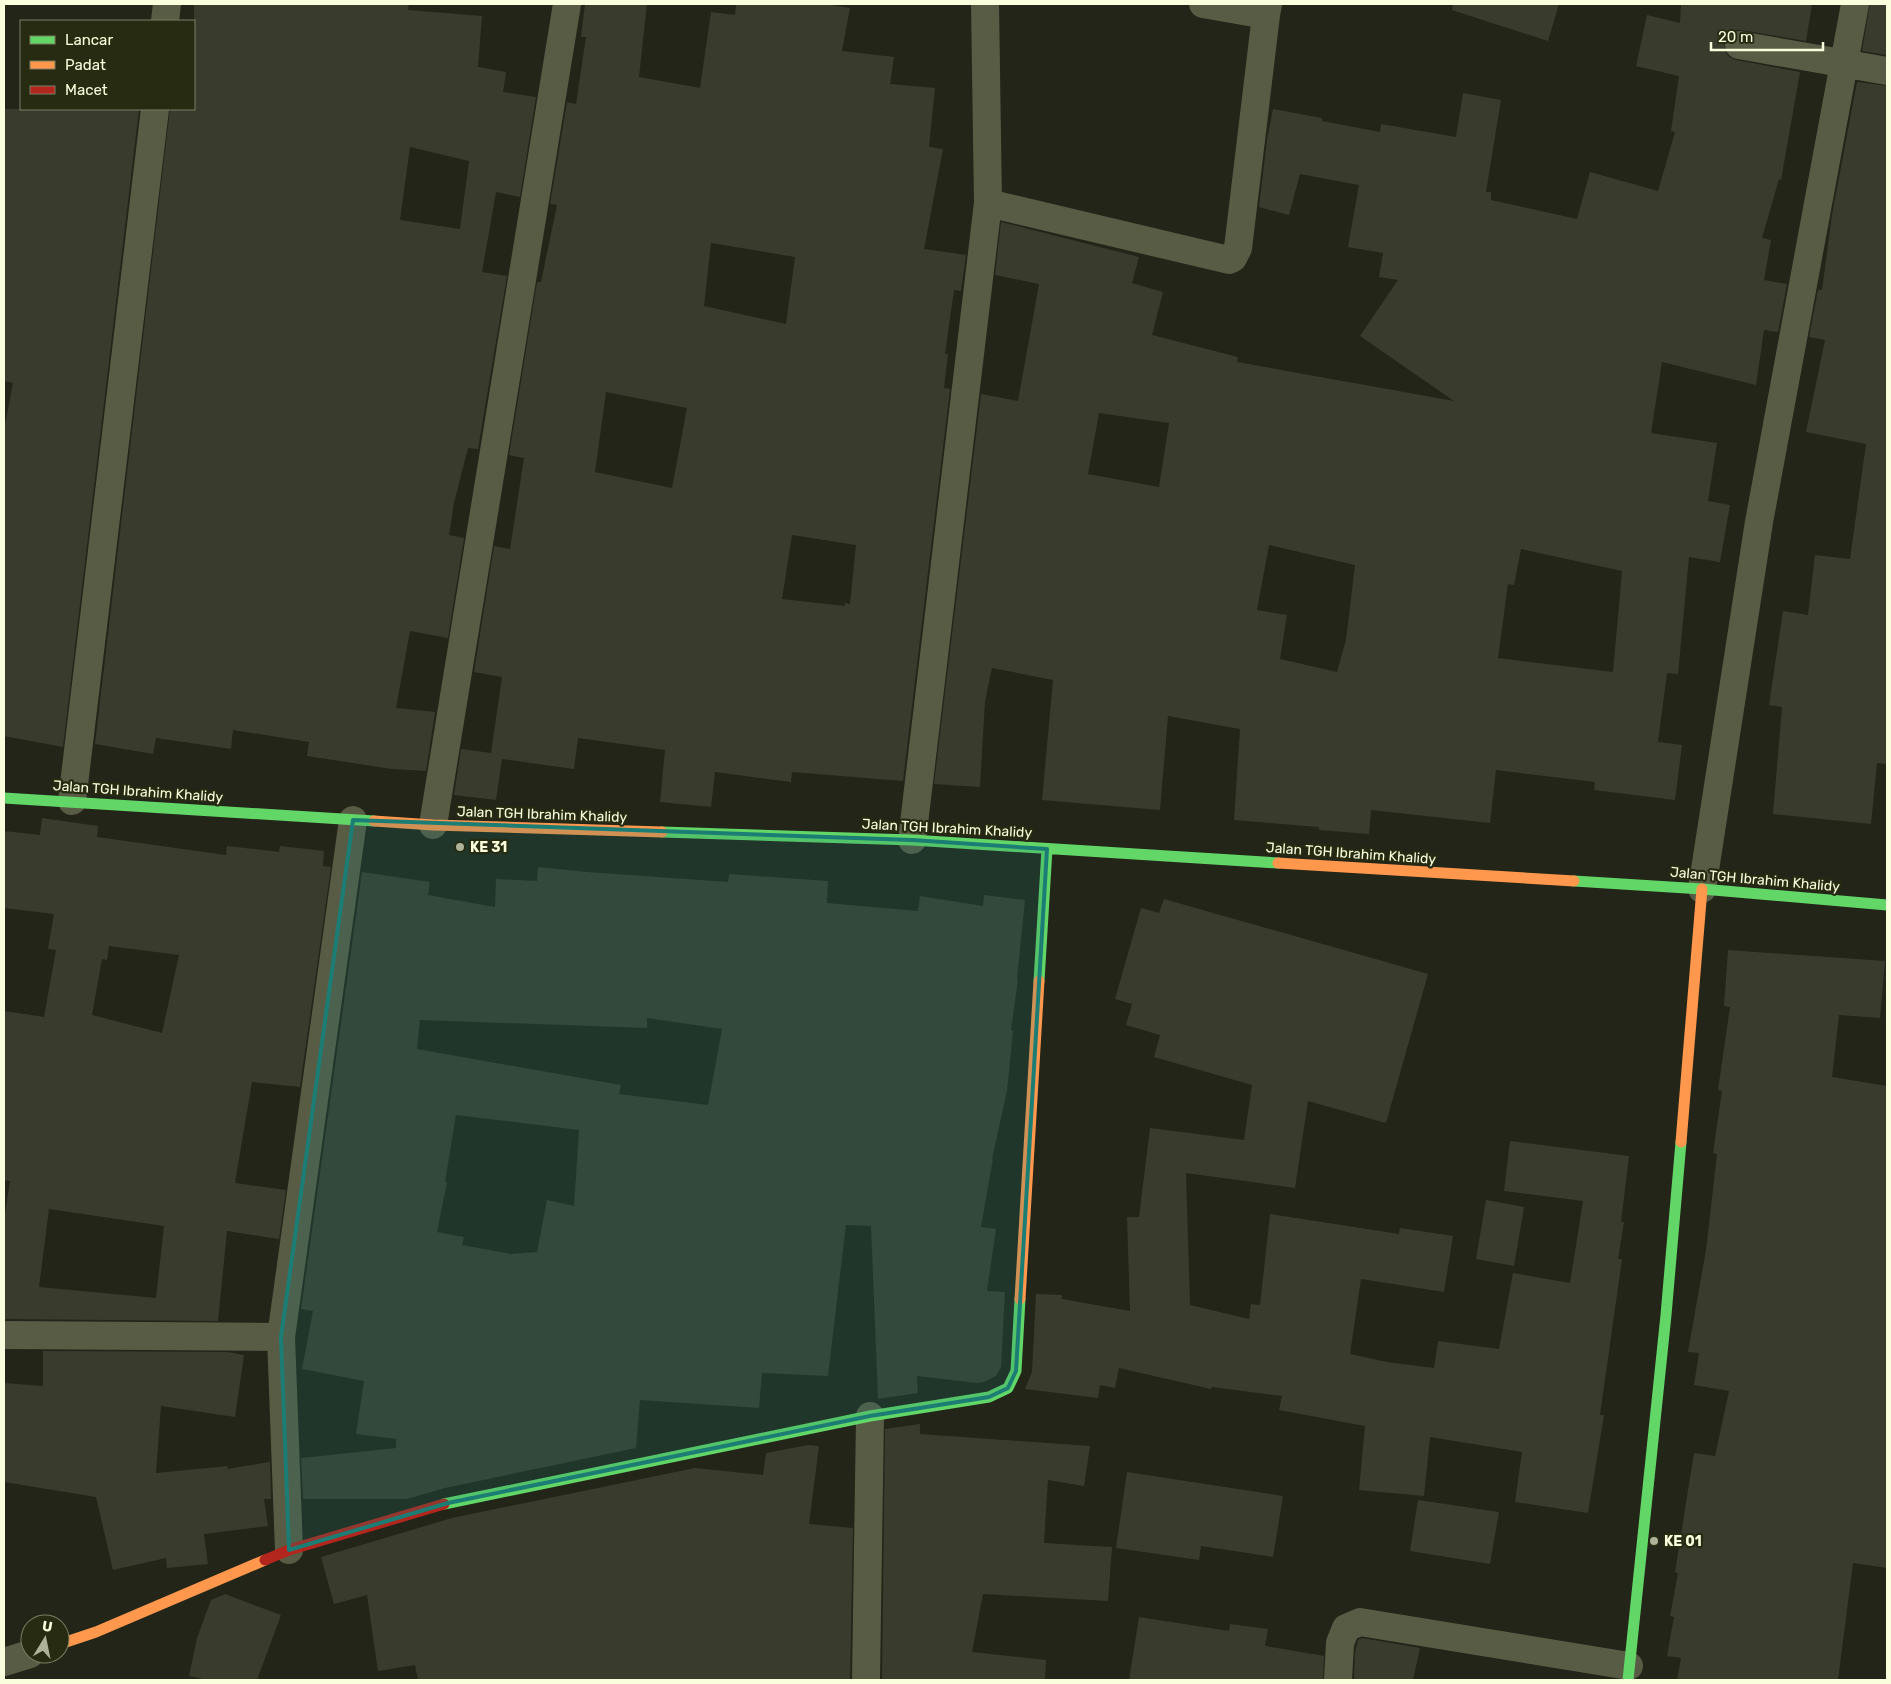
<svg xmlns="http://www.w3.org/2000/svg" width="1891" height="1684" font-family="Rubik,sans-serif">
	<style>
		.building { fill: #393c2d; fill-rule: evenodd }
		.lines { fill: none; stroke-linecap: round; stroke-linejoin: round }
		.street { stroke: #595c45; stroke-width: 28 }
		.fast { stroke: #63d668; stroke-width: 11 }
		.slow { stroke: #ff974d; stroke-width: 11 }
		.jam { stroke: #b3261e; stroke-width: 11 }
		.marked { fill: #1b7d74; fill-opacity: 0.2; stroke: #1b7d74; stroke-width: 4; stroke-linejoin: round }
		.poi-dot { fill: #aeb298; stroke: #262b12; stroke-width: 2 }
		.labels { text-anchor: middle; stroke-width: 4.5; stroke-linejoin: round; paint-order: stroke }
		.street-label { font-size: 14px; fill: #fafedd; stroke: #262b12 }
		.poi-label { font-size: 14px; font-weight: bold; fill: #fafedd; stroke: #262b12; text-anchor: start }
	</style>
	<rect width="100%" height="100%" fill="#222518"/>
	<path class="building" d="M 194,4 L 409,4 L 408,10 L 482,16 L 478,67 L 506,72 L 503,92 L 536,97 L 520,197 L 496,192 L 482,272 L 507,276 L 478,449 L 468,448 L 454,503 L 449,535 L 464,538 L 448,638 L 410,631 L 396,708 L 435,712 L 426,771 L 392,769 L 307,756 L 309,742 L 233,730 L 231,749 L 156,738 L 153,754 L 95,744 L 170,109 L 194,109 ZM 410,147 L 469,161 L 460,229 L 400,220 Z
		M 585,4 L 647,4 L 639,77 L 700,88 L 711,12 L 735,15 L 736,4 L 825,4 L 850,8 L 842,51 L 894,57 L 890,84 L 935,88 L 929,147 L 943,149 L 924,249 L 966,255 L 961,291 L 954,290 L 945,354 L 948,354 L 944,388 L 950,389 L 903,781 L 792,772 L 791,782 L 715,772 L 711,807 L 660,802 L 665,750 L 578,738 L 574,769 L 502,759 L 496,800 L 454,795 L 461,749 L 491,753 L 502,677 L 474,672 L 494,546 L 510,549 L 524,458 L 509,455 L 537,282 L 541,282 L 557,205 L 550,204 L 567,102 L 576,104 L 586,37 L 581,37 ZM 711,243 L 795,257 L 786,324 L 704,306 ZM 606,392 L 687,408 L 672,488 L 595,472 ZM 792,535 L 856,545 L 850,604 L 845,603 L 845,606 L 782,599 Z
		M 1453,4 L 1559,4 L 1548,41 L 1452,10 Z
		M 1681,4 L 1812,4 L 1806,41 L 1741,30 L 1734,30 L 1727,35 L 1724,43 L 1725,51 L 1729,57 L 1736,60 L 1800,72 L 1781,180 L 1779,179 L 1762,238 L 1771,240 L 1764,280 L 1787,284 L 1778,332 L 1764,330 L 1756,385 L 1662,362 L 1651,433 L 1717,443 L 1708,501 L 1730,505 L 1720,562 L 1689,557 L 1678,674 L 1667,673 L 1658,742 L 1682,745 L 1675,800 L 1594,790 L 1595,782 L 1496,770 L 1490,823 L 1371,810 L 1369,834 L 1319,830 L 1319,827 L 1234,820 L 1240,729 L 1168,716 L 1160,810 L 1042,800 L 1053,680 L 992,668 L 985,701 L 980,787 L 934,784 L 981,394 L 1018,401 L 1039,284 L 995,275 L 1001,222 L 1139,257 L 1132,283 L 1163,292 L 1152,335 L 1238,357 L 1237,362 L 1454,401 L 1360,336 L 1398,280 L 1379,277 L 1383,253 L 1348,247 L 1359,185 L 1300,174 L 1289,215 L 1259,207 L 1267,140 L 1273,109 L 1322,118 L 1322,121 L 1380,132 L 1381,124 L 1456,137 L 1463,93 L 1501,100 L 1486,192 L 1491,192 L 1491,200 L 1577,219 L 1590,172 L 1658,191 L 1675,132 L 1671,131 L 1679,76 L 1636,66 L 1647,15 L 1680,23 ZM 1099,413 L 1169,423 L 1159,487 L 1088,474 ZM 1269,545 L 1355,565 L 1346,640 L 1337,672 L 1280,659 L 1287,615 L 1257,610 ZM 1521,549 L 1622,571 L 1613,672 L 1498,658 L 1508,584 L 1514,585 Z
		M 1870,4 L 1887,4 L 1887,55 L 1862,51 Z
		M 1857,82 L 1887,86 L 1887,764 L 1877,763 L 1871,824 L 1773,814 L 1782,707 L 1769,705 L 1783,611 L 1808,615 L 1815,555 L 1850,559 L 1866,444 L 1806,432 L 1825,340 L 1809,337 L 1818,290 L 1822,290 L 1832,215 Z
		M 4,109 L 139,109 L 63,747 L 4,736 L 4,430 L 13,383 L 4,381 Z
		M 42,818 L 98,826 L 97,837 L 226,855 L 227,846 L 279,852 L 280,846 L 324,851 L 323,866 L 331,867 L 300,1087 L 252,1082 L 235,1183 L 286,1190 L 279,1239 L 227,1231 L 218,1321 L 4,1319 L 4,1220 L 10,1181 L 4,1180 L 4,1011 L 44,1017 L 56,950 L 48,949 L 54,914 L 4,908 L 4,831 L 40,835 ZM 109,946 L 179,955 L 162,1033 L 92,1015 L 102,959 L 107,960 ZM 49,1209 L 164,1226 L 156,1298 L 39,1287 Z
		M 538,867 L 587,872 L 728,882 L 729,874 L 828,881 L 827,903 L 918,911 L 920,896 L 983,906 L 984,895 L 1025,900 L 1017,979 L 1018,980 L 1011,1030 L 1013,1031 L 1007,1091 L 992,1159 L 993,1159 L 981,1227 L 996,1229 L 987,1291 L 1005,1292 L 1001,1367 L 996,1376 L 984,1382 L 977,1383 L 917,1376 L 918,1393 L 878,1399 L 871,1226 L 846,1225 L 828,1376 L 762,1373 L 759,1408 L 640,1400 L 636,1448 L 445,1488 L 407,1499 L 303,1499 L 301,1458 L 396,1448 L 396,1439 L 356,1434 L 364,1381 L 302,1369 L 313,1311 L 301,1309 L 362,872 L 430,882 L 428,895 L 495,907 L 496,879 L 537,881 ZM 647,1018 L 722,1029 L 708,1105 L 619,1094 L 621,1085 L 417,1049 L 420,1020 L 647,1028 ZM 456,1115 L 579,1130 L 574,1206 L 547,1200 L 537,1252 L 511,1254 L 462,1245 L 464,1237 L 437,1232 L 447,1182 L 445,1182 Z
		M 1164,899 L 1428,974 L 1386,1123 L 1308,1101 L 1295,1188 L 1186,1173 L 1190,1305 L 1249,1319 L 1251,1304 L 1260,1305 L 1270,1214 L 1399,1234 L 1400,1228 L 1453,1236 L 1444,1292 L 1361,1279 L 1350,1354 L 1387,1362 L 1434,1368 L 1438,1341 L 1499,1349 L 1513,1273 L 1570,1283 L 1583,1201 L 1504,1191 L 1510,1141 L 1629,1156 L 1621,1222 L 1624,1222 L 1618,1259 L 1622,1259 L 1600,1415 L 1604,1415 L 1588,1513 L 1515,1502 L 1522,1452 L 1430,1437 L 1424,1496 L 1359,1490 L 1365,1426 L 1279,1410 L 1282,1396 L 1212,1387 L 1211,1389 L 1119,1368 L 1115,1388 L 1100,1385 L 1098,1398 L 1025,1389 L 1032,1372 L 1036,1294 L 1062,1295 L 1062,1299 L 1130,1311 L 1127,1217 L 1139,1217 L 1150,1128 L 1244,1140 L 1252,1085 L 1154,1057 L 1160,1035 L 1126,1025 L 1132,1004 L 1115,999 L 1141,908 L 1159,913 Z
		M 1728,950 L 1885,961 L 1880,1018 L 1839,1015 L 1832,1077 L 1887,1086 L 1887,1568 L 1853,1563 L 1838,1680 L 1677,1680 L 1681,1658 L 1667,1656 L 1674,1617 L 1670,1616 L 1678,1573 L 1675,1572 L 1694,1453 L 1715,1456 L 1729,1391 L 1694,1385 L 1699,1353 L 1688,1352 L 1706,1250 L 1717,1154 L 1713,1153 L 1722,1091 L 1718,1090 L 1730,1007 L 1724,1006 Z
		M 1486,1200 L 1524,1207 L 1514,1266 L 1476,1259 Z
		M 43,1351 L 227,1352 L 244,1355 L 235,1417 L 161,1406 L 156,1473 L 228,1466 L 227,1469 L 270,1462 L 271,1499 L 264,1499 L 268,1526 L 204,1534 L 208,1564 L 167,1568 L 166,1558 L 113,1570 L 96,1497 L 4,1482 L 4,1383 L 43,1386 Z
		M 920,1424 L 920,1434 L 1090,1446 L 1084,1486 L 1048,1480 L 1044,1543 L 1112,1547 L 1108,1601 L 983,1594 L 972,1652 L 1046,1660 L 1045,1680 L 882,1680 L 885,1429 Z
		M 808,1445 L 819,1446 L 809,1524 L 853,1528 L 850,1680 L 418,1680 L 415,1665 L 378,1671 L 367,1595 L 334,1604 L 321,1557 L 452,1518 L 695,1468 L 763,1475 L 766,1453 Z
		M 1127,1472 L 1283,1496 L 1273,1557 L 1201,1546 L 1199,1560 L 1116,1548 Z
		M 1418,1500 L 1499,1512 L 1490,1564 L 1410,1551 Z
		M 225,1594 L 281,1615 L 257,1680 L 208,1680 L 189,1676 L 197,1638 L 211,1600 Z
		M 1139,1617 L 1229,1631 L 1230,1624 L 1268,1629 L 1265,1646 L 1324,1656 L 1323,1680 L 1129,1680 Z
		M 1362,1638 L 1420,1648 L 1413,1680 L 1354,1680 L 1355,1653 L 1358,1640 Z"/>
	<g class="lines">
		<path class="street" d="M 1203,4 L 1266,15 L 1268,4
			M 165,21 L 167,4
			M 1739,45 L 1887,71
			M 988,203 L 1229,260 L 1233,258 L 1238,248 L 1266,15
			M 72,801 L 155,109
			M 433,825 L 567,4
			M 912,840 L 988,203 L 985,4
			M 1702,889 L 1759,522 L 1855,4
			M 4,1335 L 281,1337
			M 289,1550 L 281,1337 L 353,820
			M 4,1662 L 30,1654
			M 866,1680 L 870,1416
			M 1338,1680 L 1340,1643 L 1346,1628 L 1360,1622 L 1629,1666"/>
		<path class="fast" d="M 4,798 L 374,821
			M 662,832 L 912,840 L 1278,863
			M 1574,881 L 1702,889 L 1887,905
			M 1039,981 L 1047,849
			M 444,1504 L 870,1416 L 989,1397 L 1008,1388 L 1016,1371 L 1020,1299
			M 1628,1680 L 1666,1315 L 1681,1142"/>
		<path class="slow" d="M 374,821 L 433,825 L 662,832
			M 1278,863 L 1574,881
			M 1681,1142 L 1702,889
			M 1020,1299 L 1039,981
			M 60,1644 L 96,1632 L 265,1560"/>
		<path class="jam" d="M 265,1560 L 289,1550 L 444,1504"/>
	</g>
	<path class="marked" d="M 353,820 L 912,840 L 1047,849 L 1016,1371 L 1008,1388 L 989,1397 L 870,1416 L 448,1503 L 289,1550 L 281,1337 Z"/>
	<g class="poi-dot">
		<circle cx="460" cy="847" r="5"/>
		<circle cx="1654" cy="1541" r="5"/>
	</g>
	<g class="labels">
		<g class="street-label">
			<text transform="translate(138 791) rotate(4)" y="5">Jalan TGH Ibrahim Khalidy</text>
			<text transform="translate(542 814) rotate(2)" y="5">Jalan TGH Ibrahim Khalidy</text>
			<text transform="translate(947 828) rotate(3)" y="5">Jalan TGH Ibrahim Khalidy</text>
			<text transform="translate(1351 853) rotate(4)" y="5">Jalan TGH Ibrahim Khalidy</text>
			<text transform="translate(1755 879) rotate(5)" y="5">Jalan TGH Ibrahim Khalidy</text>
		</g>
		<g class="poi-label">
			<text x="470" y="852">KE 31</text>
			<text x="1664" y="1546">KE 01</text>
		</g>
	</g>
	<rect width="1891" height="1684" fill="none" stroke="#fafedd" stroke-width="10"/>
	<rect x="20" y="20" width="175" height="90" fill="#262b12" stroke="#7b7f63"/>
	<rect x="30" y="36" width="25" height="8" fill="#63d668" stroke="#7b7f63"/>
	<text x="65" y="45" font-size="15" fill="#fafedd">Lancar</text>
	<rect x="30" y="61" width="25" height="8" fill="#ff974d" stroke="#7b7f63"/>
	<text x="65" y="70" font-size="15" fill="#fafedd">Padat</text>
	<rect x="30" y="86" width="25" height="8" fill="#b3261e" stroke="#7b7f63"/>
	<text x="65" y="95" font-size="15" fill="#fafedd">Macet</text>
	<g transform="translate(45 1639) rotate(10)"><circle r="24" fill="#262b12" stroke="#7b7f63"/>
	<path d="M0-4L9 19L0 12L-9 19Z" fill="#aeb298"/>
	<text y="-8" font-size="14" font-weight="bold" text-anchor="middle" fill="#fafedd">U</text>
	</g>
	<path d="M1711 42v8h112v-8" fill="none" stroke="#fafedd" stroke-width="2.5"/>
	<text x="1718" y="42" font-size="15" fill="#fafedd" stroke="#262b12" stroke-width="4" paint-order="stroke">20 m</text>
</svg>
